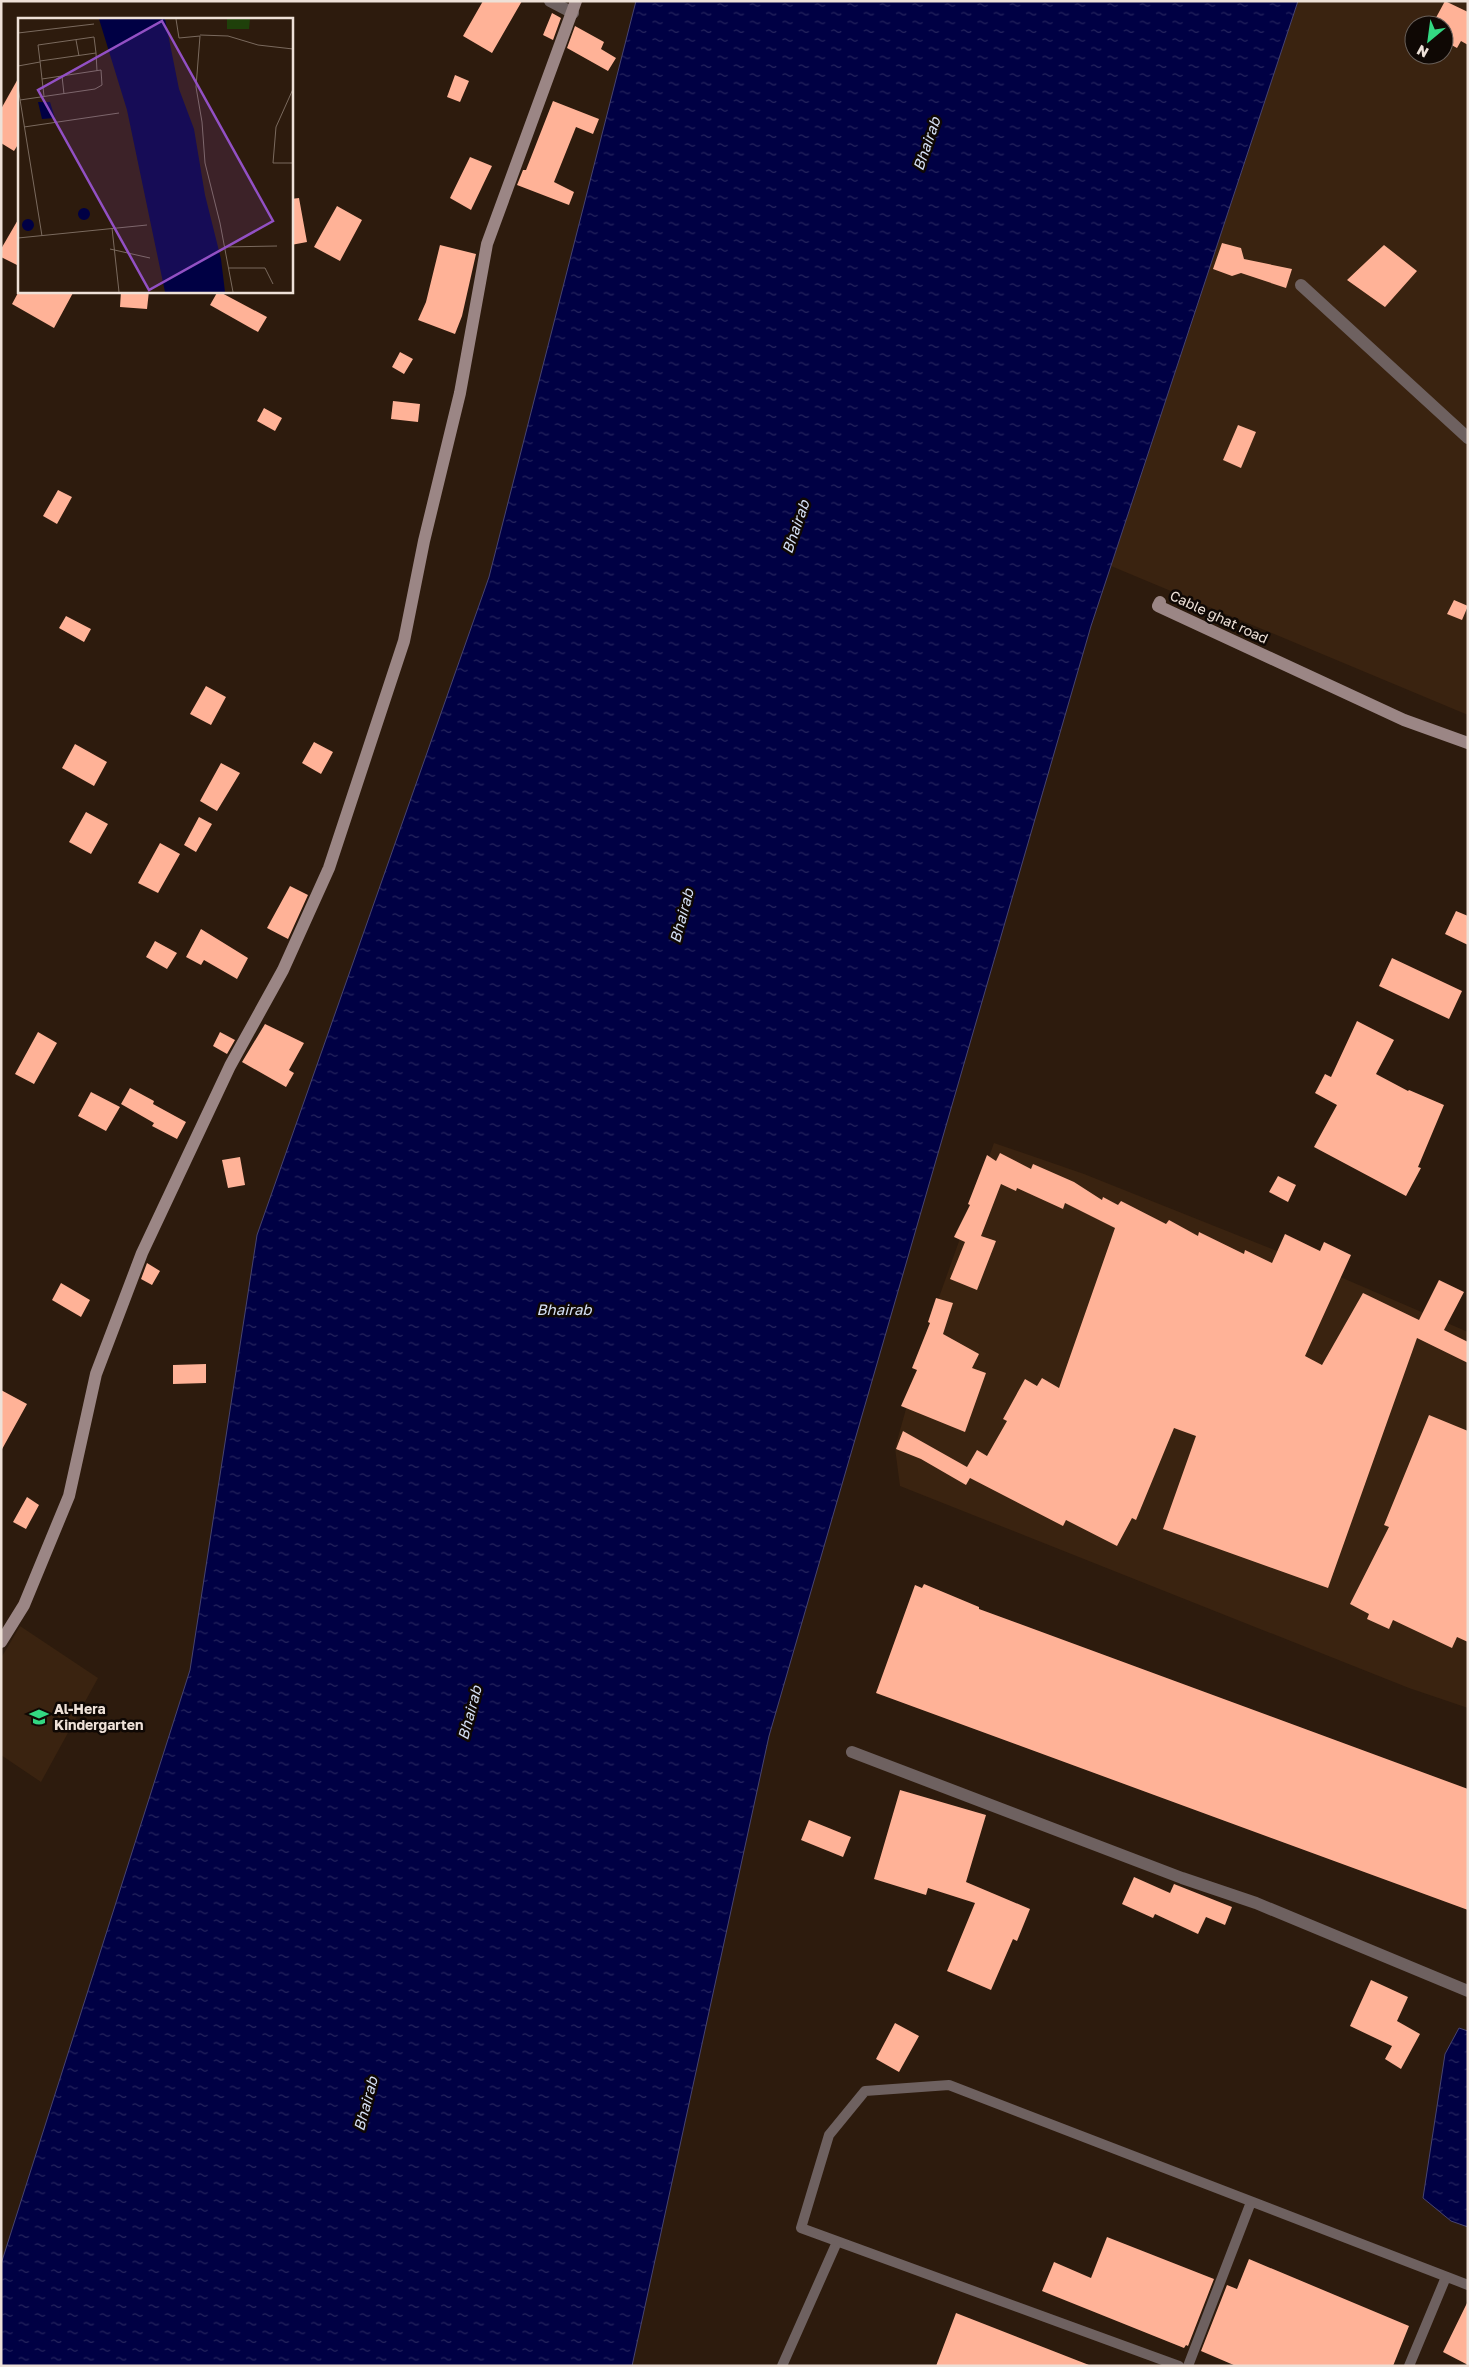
<svg xmlns="http://www.w3.org/2000/svg" width="1469" height="2367" viewBox="0 0 1469 2367" font-family="'Golos Text',sans-serif">
<defs>
<pattern id="water-ripples" width="26" height="14" patternUnits="userSpaceOnUse" patternTransform="scale(1.25)"><rect width="26" height="14" fill="#004"/><path d="M2 4q2-2 4 0t4 0M15 11q2-2 4 0t4 0" fill="none" stroke="#26255e"/></pattern>
</defs>
<rect width="100%" height="100%" fill="#2d1b0d"/>
<path fill="#3a2310" fill-rule="evenodd" d="M 1298,1 L 1468,1 L 1468,715 L 1111,566 ZM 1414,25 L 1444,25 L 1444,55 L 1414,55 Z
M 994,1143 L 1084,1174 L 1317,1267 L 1468,1332 L 1468,1708 L 1409,1688 L 900,1486 L 895,1448 L 932,1317 Z
M 20,1626 L 98,1678 L 41,1782 L 1,1755 L 1,1658 Z"/>
<path fill="url(#water-ripples)" stroke="#474470" d="M 636,1 L 1298,1 L 1091,626 L 769,1736 L 632,2366 L 1,2366 L 1,2264 L 190,1670 L 257,1235 L 489,577 Z
M 1459,2028 L 1468,2031 L 1468,2227 L 1451,2221 L 1423,2198 L 1445,2054 Z"/>
<path fill="#ffb297" d="M 483,1 L 522,1 L 492,53 L 463,36 Z
M 1445,1 L 1468,12 L 1468,45 L 1461,41 L 1457,48 L 1444,41 L 1444,25 L 1432,25 Z
M 552,13 L 561,18 L 553,40 L 543,35 Z
M 575,26 L 604,42 L 601,49 L 616,58 L 608,71 L 567,48 Z
M 455,75 L 469,81 L 460,102 L 447,97 Z
M 19,77 L 19,143 L 14,151 L 1,143 L 1,109 Z
M 553,101 L 599,119 L 593,134 L 576,127 L 554,182 L 574,192 L 569,205 L 517,185 L 523,170 L 526,170 Z
M 470,157 L 492,166 L 471,210 L 450,198 Z
M 299,198 L 307,242 L 291,245 L 291,199 Z
M 337,206 L 362,220 L 340,261 L 314,247 Z
M 19,218 L 19,266 L 1,257 L 1,249 Z
M 1222,243 L 1241,248 L 1244,259 L 1292,269 L 1286,288 L 1241,273 L 1232,276 L 1213,269 Z
M 440,245 L 476,254 L 462,316 L 455,334 L 418,320 L 426,302 Z
M 1384,245 L 1417,271 L 1385,307 L 1347,280 Z
M 19,291 L 74,291 L 54,328 L 12,304 Z
M 121,291 L 149,291 L 147,309 L 120,307 Z
M 218,291 L 267,317 L 258,332 L 210,305 Z
M 400,352 L 413,359 L 404,374 L 392,367 Z
M 393,401 L 420,404 L 418,422 L 391,419 Z
M 264,408 L 282,418 L 275,431 L 257,421 Z
M 1238,425 L 1256,432 L 1241,468 L 1223,460 Z
M 58,490 L 72,497 L 57,524 L 43,516 Z
M 1454,600 L 1468,606 L 1462,620 L 1447,614 Z
M 66,616 L 91,629 L 84,642 L 59,628 Z
M 206,686 L 226,697 L 211,725 L 190,714 Z
M 314,742 L 333,752 L 321,774 L 302,763 Z
M 75,744 L 107,762 L 94,786 L 62,768 Z
M 221,763 L 240,773 L 217,811 L 200,801 Z
M 86,812 L 108,824 L 91,854 L 69,842 Z
M 199,817 L 212,824 L 196,852 L 184,845 Z
M 160,843 L 180,854 L 158,893 L 138,883 Z
M 290,886 L 308,895 L 288,939 L 267,928 Z
M 1456,911 L 1468,916 L 1468,945 L 1445,934 Z
M 201,929 L 248,958 L 237,979 L 204,960 L 201,965 L 186,957 Z
M 155,941 L 177,953 L 167,969 L 146,957 Z
M 1392,958 L 1462,991 L 1449,1019 L 1379,986 Z
M 1357,1021 L 1394,1040 L 1376,1074 L 1408,1091 L 1409,1090 L 1444,1105 L 1418,1167 L 1421,1168 L 1406,1196 L 1314,1147 L 1337,1105 L 1315,1093 L 1325,1074 L 1331,1077 Z
M 265,1024 L 304,1043 L 289,1070 L 294,1073 L 286,1087 L 242,1062 Z
M 38,1032 L 57,1043 L 34,1084 L 15,1074 Z
M 220,1032 L 235,1040 L 227,1054 L 213,1046 Z
M 130,1088 L 154,1101 L 153,1104 L 186,1122 L 177,1139 L 152,1126 L 154,1123 L 121,1104 Z
M 91,1092 L 120,1107 L 106,1131 L 78,1116 Z
M 1000,1153 L 1031,1169 L 1033,1164 L 1074,1182 L 1102,1200 L 1103,1197 L 1118,1205 L 1121,1201 L 1166,1224 L 1169,1220 L 1198,1236 L 1199,1232 L 1244,1254 L 1245,1250 L 1272,1263 L 1285,1234 L 1320,1251 L 1324,1242 L 1351,1255 L 1305,1356 L 1322,1365 L 1363,1293 L 1419,1320 L 1439,1280 L 1464,1292 L 1444,1330 L 1468,1342 L 1468,1363 L 1417,1338 L 1328,1588 L 1163,1529 L 1196,1436 L 1174,1428 L 1136,1520 L 1132,1518 L 1117,1546 L 1066,1520 L 1063,1526 L 970,1478 L 966,1485 L 921,1459 L 896,1449 L 903,1431 L 967,1467 L 977,1450 L 987,1456 L 1007,1421 L 1003,1419 L 1025,1379 L 1037,1386 L 1042,1378 L 1059,1388 L 1115,1228 L 1065,1203 L 1063,1209 L 1017,1188 L 1016,1191 L 1001,1184 L 981,1236 L 996,1241 L 977,1290 L 950,1279 L 965,1242 L 954,1237 L 970,1205 L 968,1204 L 987,1155 L 996,1161 Z
M 240,1157 L 245,1185 L 228,1188 L 222,1160 Z
M 1278,1176 L 1296,1185 L 1288,1202 L 1269,1192 Z
M 147,1263 L 160,1271 L 152,1285 L 141,1279 Z
M 61,1283 L 90,1300 L 81,1317 L 52,1300 Z
M 936,1298 L 953,1303 L 943,1334 L 979,1354 L 972,1368 L 986,1373 L 965,1432 L 901,1406 L 917,1370 L 912,1368 L 930,1323 L 928,1322 Z
M 206,1364 L 206,1383 L 173,1384 L 173,1365 Z
M 1,1390 L 27,1404 L 1,1451 Z
M 1429,1415 L 1468,1431 L 1468,1642 L 1457,1637 L 1452,1648 L 1393,1620 L 1389,1629 L 1367,1619 L 1369,1614 L 1350,1604 L 1389,1527 L 1384,1525 Z
M 27,1497 L 39,1505 L 26,1529 L 13,1522 Z
M 924,1584 L 979,1607 L 979,1609 L 1468,1789 L 1468,1910 L 876,1693 L 915,1585 L 922,1588 Z
M 900,1790 L 986,1815 L 966,1882 L 1030,1909 L 1017,1941 L 1013,1939 L 991,1990 L 947,1971 L 975,1903 L 928,1888 L 926,1895 L 874,1879 Z
M 809,1820 L 851,1837 L 843,1857 L 801,1840 Z
M 1134,1877 L 1170,1893 L 1174,1884 L 1232,1907 L 1225,1925 L 1206,1917 L 1198,1934 L 1155,1914 L 1153,1918 L 1122,1904 Z
M 1371,1980 L 1408,1997 L 1397,2021 L 1420,2034 L 1401,2069 L 1385,2059 L 1392,2046 L 1350,2026 Z
M 895,2023 L 919,2036 L 899,2072 L 876,2059 Z
M 1107,2237 L 1214,2279 L 1188,2346 L 1186,2345 L 1184,2348 L 1042,2291 L 1054,2262 L 1091,2278 Z
M 1249,2259 L 1409,2326 L 1393,2366 L 1236,2366 L 1201,2351 L 1227,2285 L 1237,2289 Z
M 1468,2301 L 1468,2365 L 1443,2352 Z
M 956,2313 L 1089,2365 L 1089,2366 L 936,2366 Z"/>
<g fill="none" stroke-linecap="round" stroke-linejoin="round">
<path stroke="#6e6160" stroke-width="10" d="M 782,2366 L 837,2242
M 1179,2366 L 801,2228 L 829,2135 L 865,2091 L 949,2085 L 1468,2285
M 1188,2366 L 1251,2202
M 1409,2366 L 1446,2277"/>
<path stroke="#6e6160" stroke-width="12" d="M 550,1 L 573,13
M 1301,285 L 1468,438
M 852,1752 L 1182,1878 L 1256,1903 L 1468,1991"/>
<path stroke="#9b8685" stroke-width="12" d="M 1160,602 L 1158,606 L 1404,720 L 1468,743
M 1,1642 L 24,1605 L 69,1496 L 96,1374 L 142,1253 L 230,1066 L 283,970 L 329,868 L 404,641 L 424,541 L 460,393 L 487,244 L 576,1"/>
</g>
<defs>
<g id="school-bare" transform="scale(1.5)"><path d="M0-5L7-2L0 1L-7-2ZM-4 1L0 2.5L4 1V4Q0 6-4 4Z" fill="#33d882" stroke="#0f0804" stroke-width="2.5" paint-order="stroke"/></g>
</defs>
<g fill-rule="evenodd">
<use href="#school-bare" x="39" y="1717"/>
</g>
<g text-anchor="middle" stroke-width="5" stroke-linejoin="round" paint-order="stroke">
<g font-size="14" fill="#eee1d8" stroke="#0f0804">
<text transform="translate(1219 617) rotate(25)" y="5">Cable ghat road</text>
</g>
<g font-size="14" font-weight="bold" fill="#eee1d8" stroke="#0f0804" text-anchor="start">
<text x="54" y="1714">Al-Hera<tspan x="54" dy="16">Kindergarten</tspan></text>
</g>
<g font-size="15" font-style="italic" fill="#d5e0f5" stroke="#0f0804">
<text transform="translate(927 144) rotate(-71)" y="5">Bhairab</text>
<text transform="translate(796 527) rotate(-71)" y="5">Bhairab</text>
<text transform="translate(682 916) rotate(-75)" y="5">Bhairab</text>
<text x="564" y="1315">Bhairab</text>
<text transform="translate(470 1713) rotate(-75)" y="5">Bhairab</text>
<text transform="translate(366 2104) rotate(-75)" y="5">Bhairab</text>
</g>
</g>
<g transform="translate(18 18)">
<rect width="275" height="275" fill="#2d1b0d"/>
<path d="M 209,1 L 232,1 L 231,11 L 209,11 Z" fill="#1f400a"/>
<path d="M 81,1 L 147,1 L 161,71 L 176,111 L 187,177 L 203,241 L 207,274 L 147,274 L 109,92 ZM 20,84 L 32,84 L 37,100 L 24,101 ZM60 196a6 6 0 1 1 12 0a6 6 0 1 1-12 0ZM4 207a6 6 0 1 1 12 0a6 6 0 1 1-12 0Z" fill="#004"/>
<path fill="none" stroke="#7a6a5e" stroke-width="1" d="M 158,1 L 161,20 L 182,18 L 178,69 L 184,104 L 187,145 L 202,205 L 215,274M 0,15 L 76,6M 182,17 L 210,18 L 240,27 L 275,31M 58,22 L 61,38M 22,43 L 20,27 L 76,19 L 78,35M 0,48 L 22,44M 44,58 L 46,76M 24,61 L 22,43 L 78,35 L 79,53M 0,69 L 24,218M 275,71 L 258,109 L 255,145 L 275,145M 2,82 L 77,71 L 84,67 L 83,52 L 24,61 L 26,78M 6,109 L 101,95M 94,210 L 101,274M 0,220 L 129,207M 206,229 L 259,228M 92,231 L 132,240M 211,250 L 247,250 L 255,266"/>
<path fill="#9250c4" fill-opacity="0.15" stroke="#9250c4" stroke-width="2.5" d="M 144,3 L 255,203 L 131,272 L 20,72 Z"/>
<rect width="275" height="275" fill="none" stroke="#eee1d8" stroke-width="2.5"/>
</g>
<rect width="1469" height="2367" fill="none" stroke="#eee1d8" stroke-width="5"/>
<g transform="translate(1429 40) rotate(209)"><circle r="24" fill="#0f0804" stroke="#685f59"/>
<path d="M0-4L9 19L0 12L-9 19Z" fill="#33d882"/>
<text y="-8" font-size="14" font-weight="bold" text-anchor="middle" fill="#eee1d8">N</text>
</g>
</svg>
